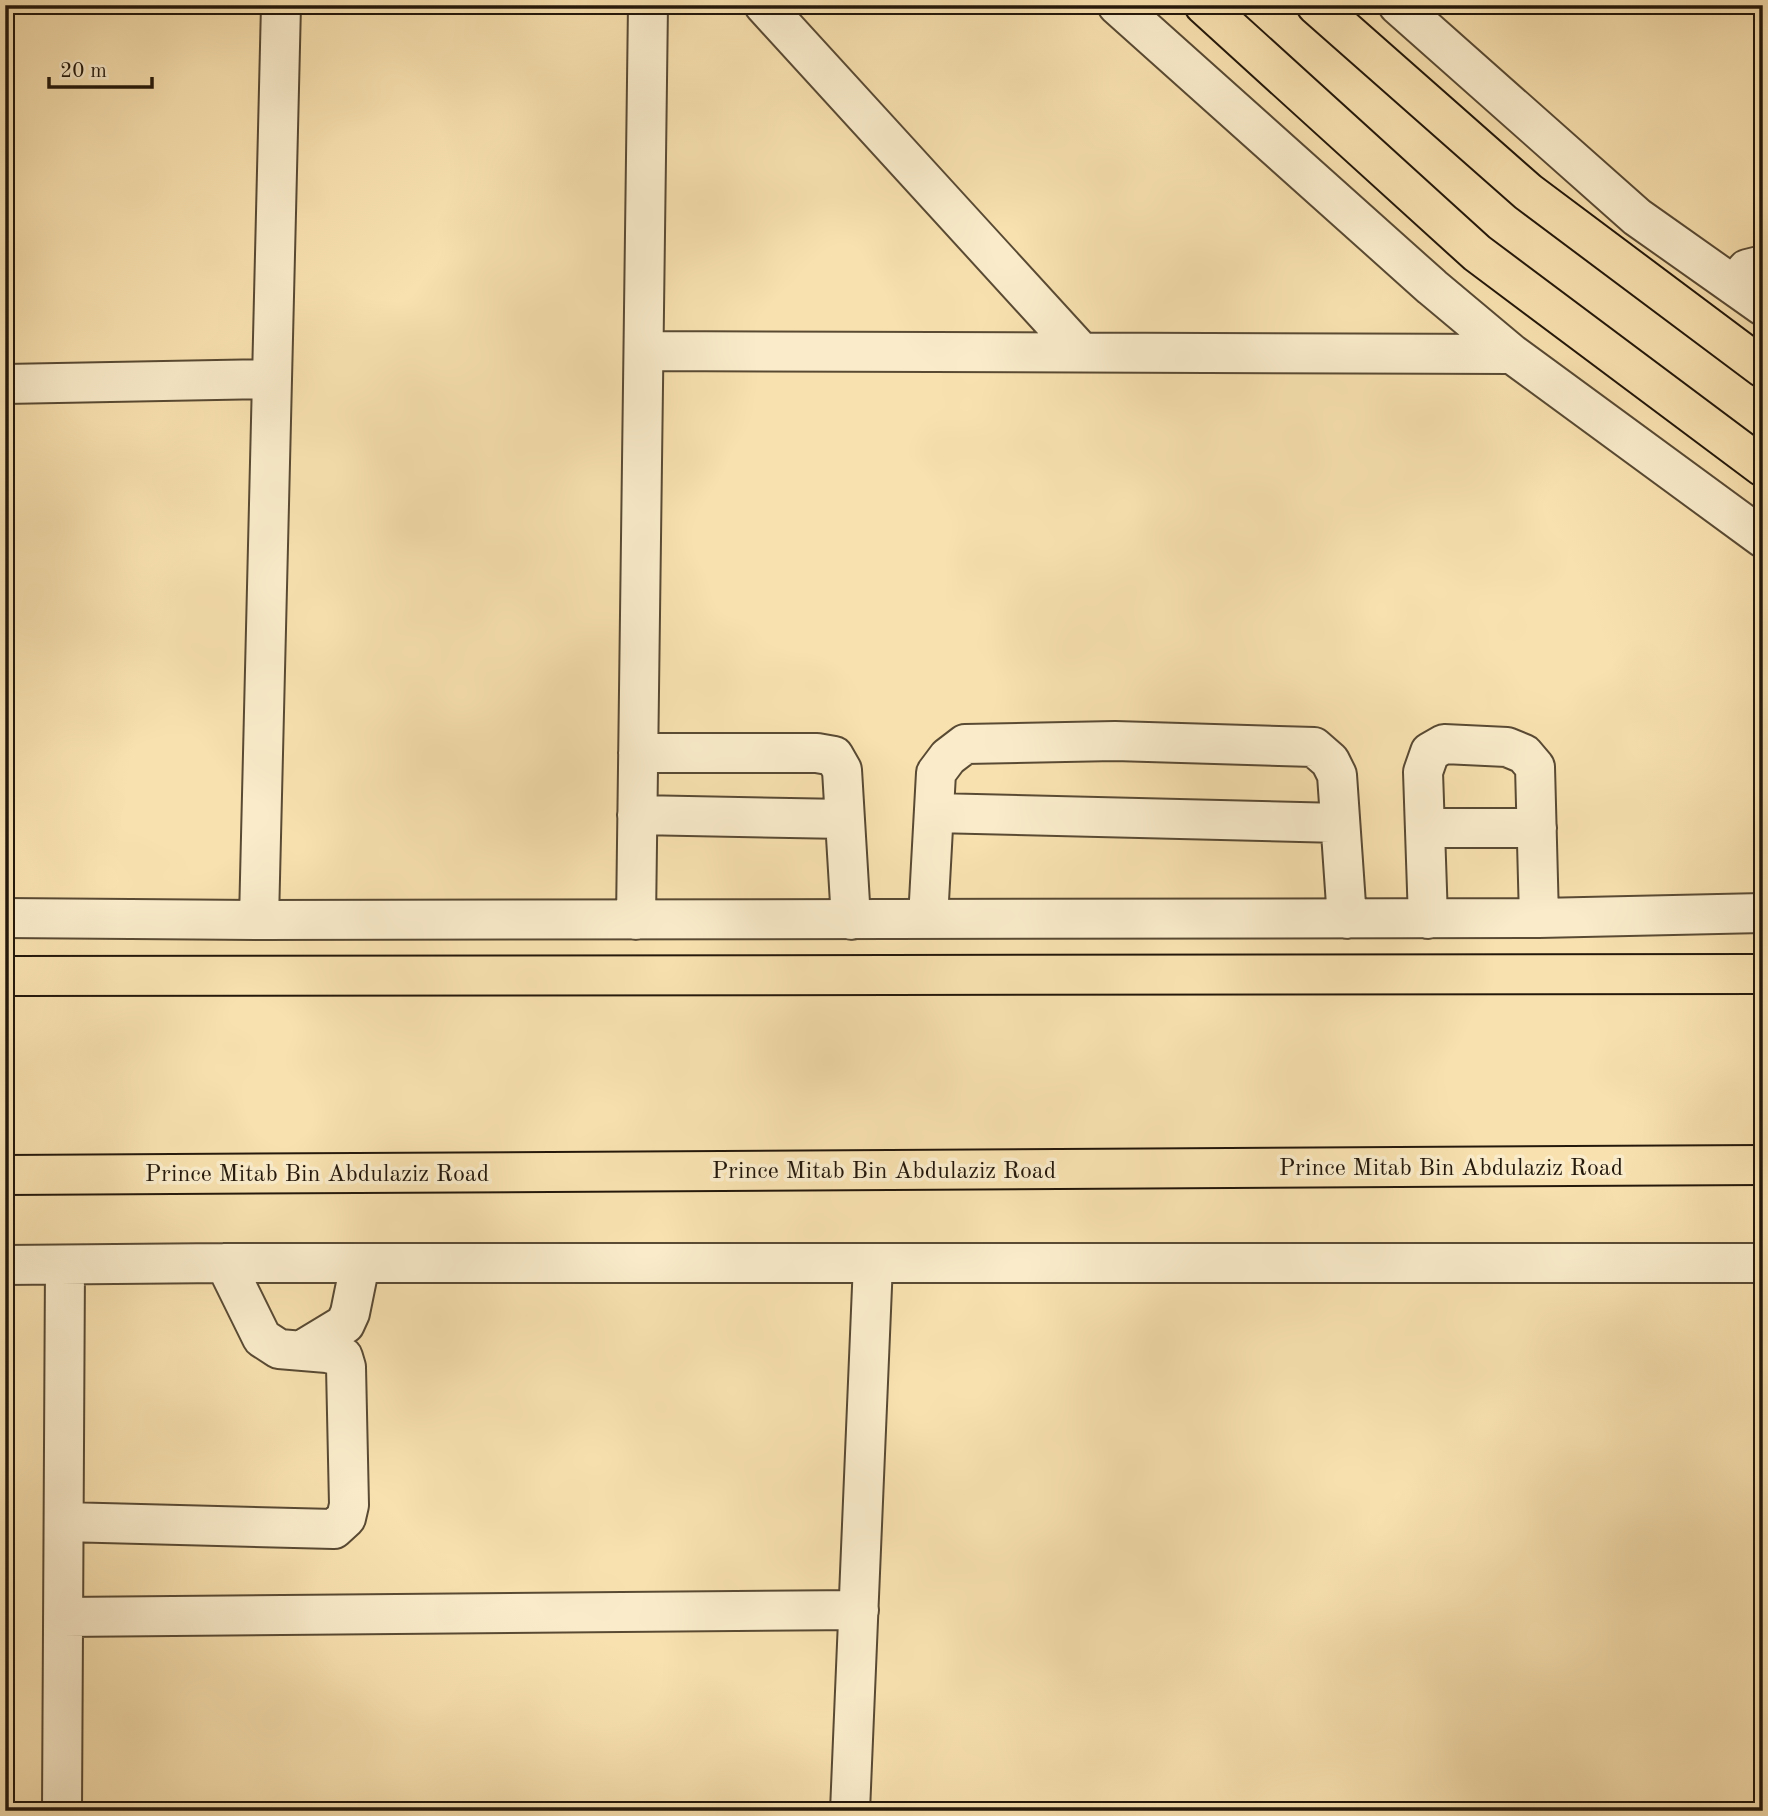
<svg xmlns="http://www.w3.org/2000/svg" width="1768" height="1816" viewBox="0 0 1768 1816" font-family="'Old Standard TT',serif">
<rect width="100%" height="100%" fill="#f8e1af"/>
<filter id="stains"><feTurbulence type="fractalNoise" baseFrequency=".00286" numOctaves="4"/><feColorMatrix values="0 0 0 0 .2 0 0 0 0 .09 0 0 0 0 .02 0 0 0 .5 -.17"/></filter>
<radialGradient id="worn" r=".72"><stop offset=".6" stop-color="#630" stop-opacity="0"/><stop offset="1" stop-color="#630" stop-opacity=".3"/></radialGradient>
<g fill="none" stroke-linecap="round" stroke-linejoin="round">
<g stroke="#594a34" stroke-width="42">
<path id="minor" d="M 764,5 L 1081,352
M 1117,5 L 1432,287 L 1512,354 L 1763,538
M 1398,5 L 1637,217 L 1763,306
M 1733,285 L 1747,269 L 1763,265
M 644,351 L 1512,354
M 5,384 L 272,379
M 638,753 L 817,753 L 834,756 L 842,770 L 851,920
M 934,813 L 1340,823
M 637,815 L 845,819
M 1425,828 L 1537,828
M 5,918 L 259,920 L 1539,918 L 1763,913
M 928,919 L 936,773 L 948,757 L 965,744 L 1115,741 L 1314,747 L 1330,761 L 1337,775 L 1347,919
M 1428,919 L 1423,772 L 1430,752 L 1444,744 L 1507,747 L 1524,754 L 1535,767 L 1539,918
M 259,920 L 281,5
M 636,920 L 648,5
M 5,1265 L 225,1263 L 1763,1263
M 302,1350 L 345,1324 L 350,1313 L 360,1264
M 64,1522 L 334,1529 L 346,1518 L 349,1505 L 346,1367 L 343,1357 L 327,1353 L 279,1349 L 262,1338 L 225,1263
M 63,1617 L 859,1610
M 62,1811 L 65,1265
M 850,1811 L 873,1263"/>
</g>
<g stroke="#24180b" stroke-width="42">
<path id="major" d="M 1204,5 L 1477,253 L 1763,467
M 1316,5 L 1528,192 L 1763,368
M 5,976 L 1763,974
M 5,1175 L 1763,1165"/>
</g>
<use href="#minor" stroke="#faeccb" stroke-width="38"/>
<use href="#major" stroke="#f8e1af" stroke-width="38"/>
</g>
<g text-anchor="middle" stroke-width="7" stroke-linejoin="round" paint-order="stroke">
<g font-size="24" fill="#24180b" stroke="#faeccb">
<text x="1451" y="1175">Prince Mitab Bin Abdulaziz Road</text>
<text x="884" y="1178">Prince Mitab Bin Abdulaziz Road</text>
<text x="317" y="1181">Prince Mitab Bin Abdulaziz Road</text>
</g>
</g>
<rect width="1768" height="1816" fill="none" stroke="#f8e1af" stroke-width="28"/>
<rect x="7" y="7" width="1754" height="1802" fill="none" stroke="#24180b" stroke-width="3.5"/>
<rect x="14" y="14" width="1740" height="1788" fill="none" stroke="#24180b" stroke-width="2"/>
<path d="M49 77v10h103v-10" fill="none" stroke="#24180b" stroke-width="3.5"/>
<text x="60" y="77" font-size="21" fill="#24180b" stroke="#faeccb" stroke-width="5" paint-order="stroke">20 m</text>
<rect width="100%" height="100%" filter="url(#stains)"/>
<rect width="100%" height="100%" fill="url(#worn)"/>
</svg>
